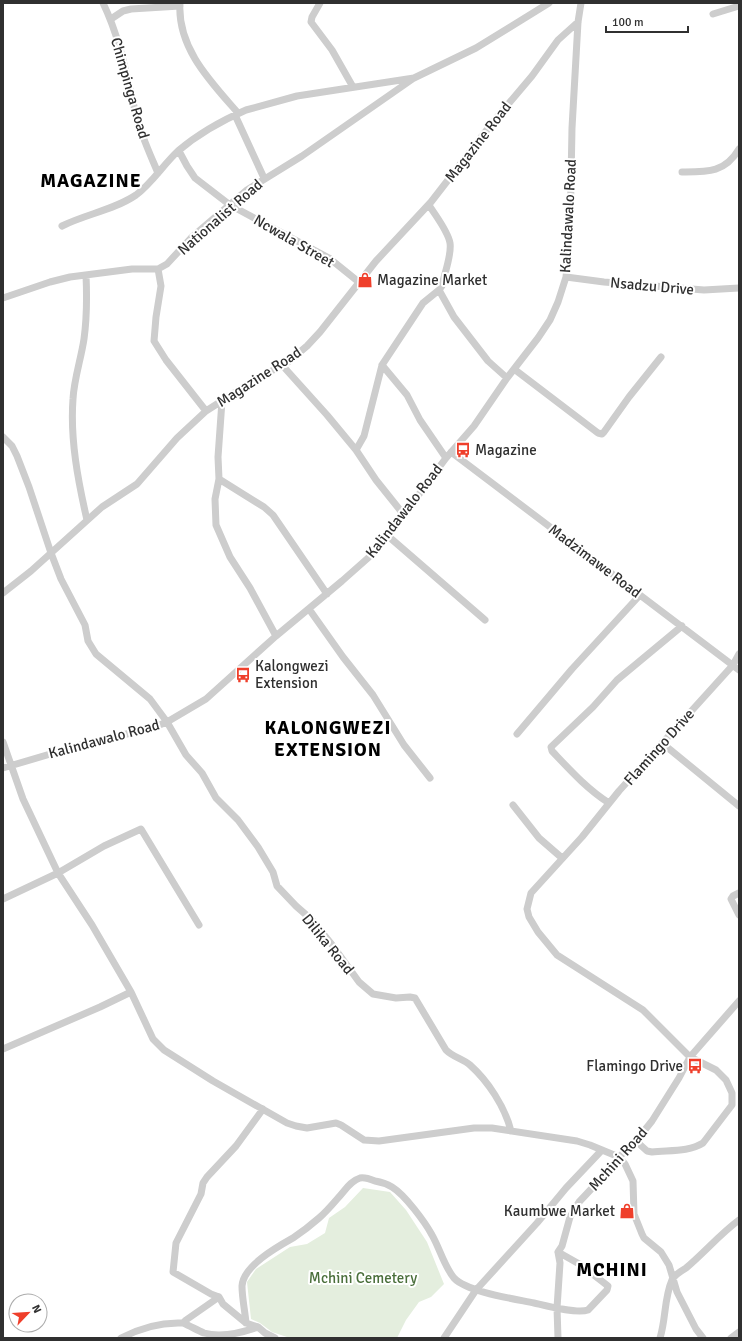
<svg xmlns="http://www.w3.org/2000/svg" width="742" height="1341" viewBox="0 0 742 1341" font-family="Signika,sans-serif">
<rect width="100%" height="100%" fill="#fff"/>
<path fill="#e4eede" d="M 363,1188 L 390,1192 L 406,1210 L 427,1242 L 444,1284 L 431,1297 L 419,1302 L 406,1320 L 397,1338 L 290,1338 L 272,1332 L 260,1323 L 251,1319 L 247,1282 L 256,1269 L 290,1247 L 307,1244 L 325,1233 L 329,1218 L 345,1207 Z"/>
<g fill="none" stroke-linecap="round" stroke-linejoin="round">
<path stroke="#cdcdcd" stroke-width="7" d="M 103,3 C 120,38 127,77 136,115 C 141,135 150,154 158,173
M 180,3 C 177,48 211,82 238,113
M 320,3 L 312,17 L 311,22 L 332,50 L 353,87
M 713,14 L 739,6
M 111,19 L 123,11 L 131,9 L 180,6
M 235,115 L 264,178
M 179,151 L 187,166 L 195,178 L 230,205 L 329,258 L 360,283
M 682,172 C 707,172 725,173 739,149
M 62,226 C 86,214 114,210 136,195 C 152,183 163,165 178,151 C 198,134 223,120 246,110 L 297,96 L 414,78 L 476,48 L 549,3
M 158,269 L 161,286 L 156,317 L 154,341 L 166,360 L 206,411
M 86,275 C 87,297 87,317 84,339 C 81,359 74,379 73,399 C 70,439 78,481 87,520
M 566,277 L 604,282 L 704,290 L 739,288
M 439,290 L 454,317 L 488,361 L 507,378
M 3,298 L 50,282 L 70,277 L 132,269 L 158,269 L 167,264 L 191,238 L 247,190 L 302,156 L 414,78
M 282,365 L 327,415 L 356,450 L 376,480 L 404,515
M 382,365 L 407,395 L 420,420 L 446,458
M 514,369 L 598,433 L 602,434 L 604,432 L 629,397 L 661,357
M 222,401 L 218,457 L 219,479 L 215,499 L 216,525 L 230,557 L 250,588 L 276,636
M 3,437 L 12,446 L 17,456 L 29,487 L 51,553 L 61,579 L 85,625 L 88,641 L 96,654 L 150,699 L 167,722 L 186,755 L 202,773 L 216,798 L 238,820 L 258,847 L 273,872 L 277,886 L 296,906 L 312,920 L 333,946 L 359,982 L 373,994 L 396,998 L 410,997 L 415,998 L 446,1050 C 453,1057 463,1059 470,1065 C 488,1081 505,1107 511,1131
M 356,450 L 364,436 L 382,365 L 423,303 L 439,290 L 442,286 C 444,274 452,255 450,243 C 448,231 435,215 429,205
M 451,452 L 739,670
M 219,479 L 264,507 L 273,515 L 327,594
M 388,536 L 485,620
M 3,593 L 31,571 L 102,507 L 137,484 L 177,438 L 206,411 L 253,381 L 288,362 L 307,346 L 320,332 L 376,261 L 431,202 L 493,122 L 532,76 L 558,40 L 578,22
M 309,609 L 343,657 L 373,695 L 404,745 L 430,778
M 517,734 L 572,669 L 640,595
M 3,742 L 23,799 L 58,873 L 92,925 L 131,992 L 153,1039 L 164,1050 L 213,1081 L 287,1123 L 296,1126 L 307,1128 L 336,1123 L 341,1125 L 364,1140 L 379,1141 L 474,1128 L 492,1128 L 577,1141 L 590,1145 L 619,1157 L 625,1164 L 633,1181 L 634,1214 L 642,1234 L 644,1238 L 661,1252 L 669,1265 L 677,1292 L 696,1329 L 703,1338
M 662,743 L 739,806
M 3,768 L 84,744 L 152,728 L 167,722 L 206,699 L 276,636 L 342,581 L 368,558 L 388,536 L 446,458 L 474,426 L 507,378 L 538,338 L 550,320 L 558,302 L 566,277 L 570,232 L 572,128 L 578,22 L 581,3
M 609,803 C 587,789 570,770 552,751 L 551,747 L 593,707 L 617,680 L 682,626
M 513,805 L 539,838 L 562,858
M 739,893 L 733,896 L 731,899 L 739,915
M 3,899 L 58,873 L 104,846 L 141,829 L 199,925
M 3,1049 L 100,1007 L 131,992
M 263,1109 L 236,1146 L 207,1177 L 203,1183 L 201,1194 L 176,1243 L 173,1272 L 211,1294 L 219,1297 L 223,1304 L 246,1323 L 258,1327 L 265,1333 L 275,1338
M 636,1141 L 647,1151 L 652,1152 C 669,1150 689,1152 703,1143 L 732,1105 L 732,1093 L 726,1080 L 716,1070 L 690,1057 L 643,1010 L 557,955 L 538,932 L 529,917 L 527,909 L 531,893 L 582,837 L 619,791 L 733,665 L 739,654
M 183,1323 C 190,1326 197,1330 204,1333 C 222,1338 241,1333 258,1327
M 246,1323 C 245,1311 242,1298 242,1286 C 243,1266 277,1247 293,1238 C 302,1232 311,1225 319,1218 C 326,1212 332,1205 338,1198 C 345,1191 350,1181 360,1178 C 365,1177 370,1179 375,1181 C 381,1182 387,1184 392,1187 C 405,1195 425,1222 432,1235 C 440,1249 444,1266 454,1278 C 467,1292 515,1299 534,1303 C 547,1306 577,1314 588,1310 L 607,1290 L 608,1286 L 581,1265 L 558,1252
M 121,1338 C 140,1328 162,1322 183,1323 L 186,1320 L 219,1297
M 444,1338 L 476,1290 L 537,1223 L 566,1188 L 602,1150
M 558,1338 L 557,1308 L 560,1263 L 558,1252 L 562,1246 L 570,1217 L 579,1202 L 611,1168 L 619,1157 L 636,1141 L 652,1121 L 679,1078 L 690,1057 L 739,1001
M 660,1338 C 666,1319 664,1298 672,1280 C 674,1275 681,1271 686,1268 C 704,1253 720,1234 739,1220
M 731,1338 L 739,1332"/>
</g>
<defs>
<g id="shop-bare" transform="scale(1.2)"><path d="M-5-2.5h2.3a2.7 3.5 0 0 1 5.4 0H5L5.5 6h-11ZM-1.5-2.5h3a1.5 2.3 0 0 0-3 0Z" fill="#ef3f2b" stroke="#fff" stroke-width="2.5" paint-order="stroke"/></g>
<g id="bus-bare" transform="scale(1.2)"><path d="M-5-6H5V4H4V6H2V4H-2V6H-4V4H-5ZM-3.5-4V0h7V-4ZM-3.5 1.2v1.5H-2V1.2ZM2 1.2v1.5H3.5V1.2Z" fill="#ef3f2b" stroke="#fff" stroke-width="2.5" paint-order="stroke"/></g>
</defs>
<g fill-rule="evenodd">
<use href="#shop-bare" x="365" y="280"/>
<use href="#bus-bare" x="463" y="450"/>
<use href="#bus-bare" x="243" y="675"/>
<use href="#bus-bare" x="695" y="1066"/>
<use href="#shop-bare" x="627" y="1211"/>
</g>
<g text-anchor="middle" stroke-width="4" stroke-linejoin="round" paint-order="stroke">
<g font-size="15" fill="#303030" stroke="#fff">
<text transform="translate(130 88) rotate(74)" y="5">Chimpinga Road</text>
<text transform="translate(478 142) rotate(-52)" y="5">Magazine Road</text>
<text transform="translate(568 216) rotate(-87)" y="5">Kalindawalo Road</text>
<text transform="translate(220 217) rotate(-41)" y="5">Nationalist Road</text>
<text transform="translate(294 241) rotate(30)" y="5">Ncwala Street</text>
<text transform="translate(652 286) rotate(5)" y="5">Nsadzu Drive</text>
<text transform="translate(259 377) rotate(-33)" y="5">Magazine Road</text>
<text transform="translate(404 511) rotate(-52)" y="5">Kalindawalo Road</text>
<text transform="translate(595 561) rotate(37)" y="5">Madzimawe Road</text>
<text transform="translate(104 739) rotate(-15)" y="5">Kalindawalo Road</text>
<text transform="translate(659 747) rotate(-48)" y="5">Flamingo Drive</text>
<text transform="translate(328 944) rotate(51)" y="5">Dilika Road</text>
<text transform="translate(618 1159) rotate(-48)" y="5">Mchini Road</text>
</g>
<g font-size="15" fill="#303030" stroke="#fff" text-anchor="start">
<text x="377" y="285">Magazine Market</text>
<text x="475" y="455">Magazine</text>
<text x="255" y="671">Kalongwezi<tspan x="255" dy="17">Extension</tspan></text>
<text x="683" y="1071" text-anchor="end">Flamingo Drive</text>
<text x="615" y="1216" text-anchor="end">Kaumbwe Market</text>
</g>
<g font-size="15" fill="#4a6f3b" stroke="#fff">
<text x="363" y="1283">Mchini Cemetery</text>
</g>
<g font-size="19" font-weight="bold" letter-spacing="1" fill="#000" stroke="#fff">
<text x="91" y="187">MAGAZINE</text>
<text x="328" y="734">KALONGWEZI<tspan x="328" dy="22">EXTENSION</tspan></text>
<text x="612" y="1276">MCHINI</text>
</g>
</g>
<rect width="742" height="1341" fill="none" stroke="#303030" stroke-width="8"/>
<g transform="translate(28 1313) rotate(65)"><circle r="19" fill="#ffffff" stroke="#acacac"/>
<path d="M0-3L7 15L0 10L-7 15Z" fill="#ef3f2b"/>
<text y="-6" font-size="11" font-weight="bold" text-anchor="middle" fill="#303030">N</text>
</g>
<path d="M606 26v6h82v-6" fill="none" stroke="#303030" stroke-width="2"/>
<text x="612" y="26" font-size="12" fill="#303030" stroke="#ffffff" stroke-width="3" paint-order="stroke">100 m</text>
</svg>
